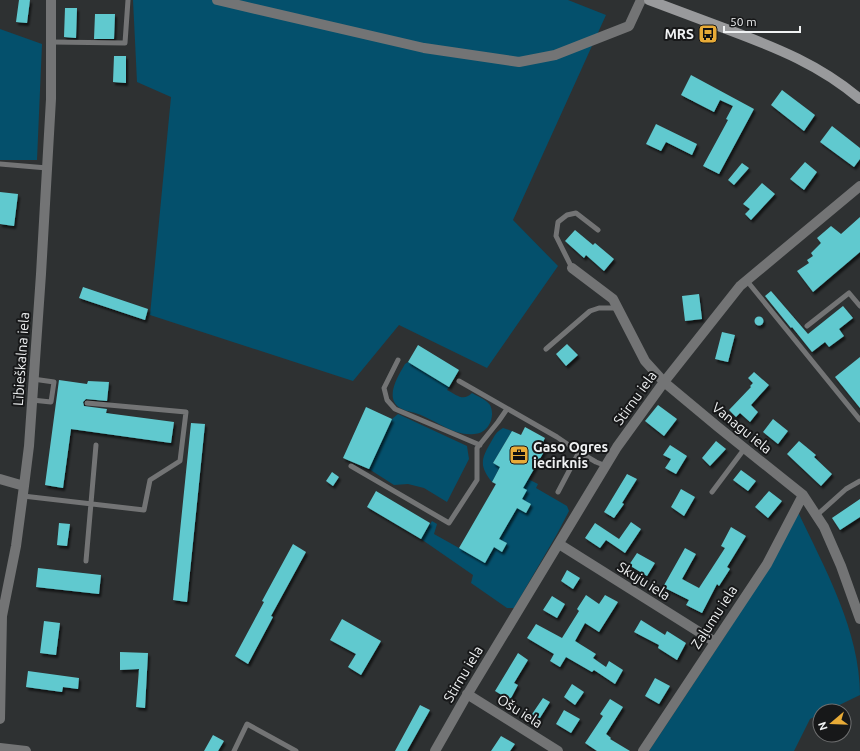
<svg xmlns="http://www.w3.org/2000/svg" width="860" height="751" viewBox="0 0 860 751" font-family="Ubuntu,sans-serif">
<defs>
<filter id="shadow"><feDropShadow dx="2" dy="3" stdDeviation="1" flood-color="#0009"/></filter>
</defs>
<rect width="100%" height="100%" fill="#2e3132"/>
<path fill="#04506c" d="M 133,0 L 568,0 L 606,15 L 513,220 L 558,266 L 487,368 L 399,325 L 353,381 L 150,315 L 171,97 L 137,82 Z
M 0,29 L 42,44 L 37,160 L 0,160 Z
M 408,362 L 449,387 L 447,390 C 457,395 463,402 472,393 C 477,396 487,400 490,405 C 496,417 488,434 474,434 C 455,436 439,423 423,416 C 416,412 407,412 400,408 C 384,398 398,376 405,364 Z
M 398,414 L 467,446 L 469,459 L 447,502 L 424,488 L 408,484 L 394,485 L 369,469 L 392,419 Z
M 503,428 L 512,431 L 493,463 L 500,467 L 492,482 C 479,466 481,459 491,442 C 495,435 496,432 503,428 Z
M 528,479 L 538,484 L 536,488 L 567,506 L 569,511 L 557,534 L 514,608 L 507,608 L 471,583 L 473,575 L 421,539 L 432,521 L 437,524 L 434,534 L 459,548 L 494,547 L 502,552 L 507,543 L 499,539 L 517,508 L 526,513 L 531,505 L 522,499 L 519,486 Z
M 798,512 C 825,569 860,631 860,695 L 827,711 L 820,711 L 820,714 L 810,719 L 794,751 L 649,751 L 727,633 Z"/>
<path fill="#61c9cf" filter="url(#shadow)" d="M 19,0 L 30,0 L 27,23 L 16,22 Z
M 65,8 L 77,8 L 76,38 L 64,37 Z
M 95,14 L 115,14 L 114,39 L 94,39 Z
M 114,56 L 126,56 L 126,83 L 113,82 Z
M 691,75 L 754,109 L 719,174 L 703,166 L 728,120 L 726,119 L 733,106 L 720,100 L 714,112 L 681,95 Z
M 782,90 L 815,115 L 804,131 L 771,105 Z
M 656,124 L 697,144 L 692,155 L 666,142 L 661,151 L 646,144 Z
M 832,126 L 860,148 L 860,159 L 854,167 L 820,142 Z
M 805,162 L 817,172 L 804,190 L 790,179 Z
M 742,163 L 749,168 L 734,185 L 728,180 Z
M 762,183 L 775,194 L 751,220 L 745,214 L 750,209 L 743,204 Z
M 0,192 L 18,194 L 14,226 L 0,224 Z
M 860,217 L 860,252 L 813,292 L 797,271 L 809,263 L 807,260 L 813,256 L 811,253 L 821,243 L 817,238 L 831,226 L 841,234 Z
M 575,230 L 593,245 L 595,243 L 614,259 L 604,271 L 586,255 L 584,258 L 565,241 Z
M 83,287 L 148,309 L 145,320 L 79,298 Z
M 771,291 L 808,334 L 843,306 L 853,318 L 839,329 L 844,336 L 829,347 L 825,342 L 812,352 L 792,327 L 791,328 L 765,296 Z
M 699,294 L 702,319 L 685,321 L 682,296 Z
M754.5 321a4.5 4.5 0 1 1 9 0a4.5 4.5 0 1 1-9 0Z
M 722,332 L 735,335 L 728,362 L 715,359 Z
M 567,344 L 578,355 L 566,366 L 556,354 Z
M 418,345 L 459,370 L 449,387 L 408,362 Z
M 860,357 L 860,408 L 835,377 Z
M 754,372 L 769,385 L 751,405 L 758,412 L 750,422 L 740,413 L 736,417 L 729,410 L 751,387 L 750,386 L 753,383 L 748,378 Z
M 59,380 L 87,384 L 88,381 L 109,382 L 107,401 L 86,399 L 83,402 L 84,406 L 107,409 L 106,413 L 174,422 L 171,443 L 71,429 L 63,488 L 45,485 Z
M 658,405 L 677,419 L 664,436 L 645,421 Z
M 366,407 L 392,419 L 369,469 L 343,458 Z
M 773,419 L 788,431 L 778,444 L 763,432 Z
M 191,423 L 205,424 L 187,602 L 173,600 Z
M 525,427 L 545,438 L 541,446 L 545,450 L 523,488 L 527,490 L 522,499 L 531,504 L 526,513 L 517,508 L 499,539 L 507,543 L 502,552 L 494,547 L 485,563 L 459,548 L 496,484 L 492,482 L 500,467 L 493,463 L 512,431 L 521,435 Z
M 716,441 L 726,449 L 710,466 L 702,458 Z
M 799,441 L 816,455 L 814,457 L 832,474 L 821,486 L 787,454 Z
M 670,445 L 687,456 L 676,474 L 665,468 L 671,459 L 663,455 Z
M 741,470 L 756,481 L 748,491 L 733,480 Z
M 332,472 L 339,477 L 333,486 L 326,481 Z
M 627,474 L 637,479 L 622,503 L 624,504 L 614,518 L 604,512 Z
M 681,489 L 695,497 L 684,516 L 671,507 Z
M 376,491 L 430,523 L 421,539 L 367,507 Z
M 769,491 L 782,501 L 768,518 L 755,507 Z
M 860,499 L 860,517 L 840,530 L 832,518 Z
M 631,522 L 641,529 L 625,553 L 606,540 L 600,548 L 585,538 L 595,523 L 619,539 Z
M 59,523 L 70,524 L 67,546 L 57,545 Z
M 731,527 L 746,536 L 727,567 L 730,569 L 719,586 L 717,584 L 702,613 L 686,605 L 689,600 L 663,587 L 685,548 L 696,554 L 682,579 L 699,588 L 725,548 L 721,546 Z
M 293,544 L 306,552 L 271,616 L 273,617 L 248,664 L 235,656 L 264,602 L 262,601 Z
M 637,553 L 655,563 L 647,576 L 629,565 Z
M 38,568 L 101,575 L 99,594 L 36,587 Z
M 567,570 L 580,578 L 573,589 L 561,581 Z
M 586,595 L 599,604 L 605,595 L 618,602 L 599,632 L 585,623 L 575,641 L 596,654 L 593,658 L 606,667 L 609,661 L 623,670 L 615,684 L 594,670 L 592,672 L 566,657 L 560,667 L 550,661 L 554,654 L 527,638 L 536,624 L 562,638 L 579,611 L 577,609 Z
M 552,596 L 565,604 L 557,618 L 543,610 Z
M 342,619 L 381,641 L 361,675 L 348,667 L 356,654 L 330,640 Z
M 641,620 L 665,635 L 667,631 L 686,643 L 677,660 L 658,648 L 659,645 L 634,632 Z
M 44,621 L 60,623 L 56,655 L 40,653 Z
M 120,652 L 148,653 L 145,708 L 136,707 L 139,669 L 120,670 Z
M 518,653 L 528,660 L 514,683 L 518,685 L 510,700 L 495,691 Z
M 28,671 L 79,678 L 78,689 L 63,687 L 62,692 L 26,687 Z
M 655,678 L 670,686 L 659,704 L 645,696 Z
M 572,684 L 584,692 L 575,705 L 564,697 Z
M 543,698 L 550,702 L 538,721 L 530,717 Z
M 610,699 L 623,707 L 606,734 L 611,738 L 610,739 L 630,751 L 597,751 L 585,743 L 603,716 L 600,714 Z
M 420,705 L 430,710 L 407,751 L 395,751 Z
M 564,710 L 580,719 L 571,733 L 556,724 Z
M 213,735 L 224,741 L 218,751 L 204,751 Z
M 501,736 L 515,744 L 510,751 L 491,751 Z"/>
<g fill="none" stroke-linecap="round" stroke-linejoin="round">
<path stroke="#737475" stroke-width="5" d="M 52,42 L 125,43 L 128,0
M 0,164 L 47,168
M 572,268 L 556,236 L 558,222 L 567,215 L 576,213 L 598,230
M 747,281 L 860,420
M 807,326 L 849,293 L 860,306
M 546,349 L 590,311 L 599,308 L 618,308
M 398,360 L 384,388 L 387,400 L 395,409 L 480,445
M 459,381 L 557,437 L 579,452
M 32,400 L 51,402 L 54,382 L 33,379
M 351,466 L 449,523 L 477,480 L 477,448 L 498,422 L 507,409
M 558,492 L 579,452 L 596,462 L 606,466
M 712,492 L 745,448
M 23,496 L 144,510 L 150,480 L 180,461 L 186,412 L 87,403
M 817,515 L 846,489 L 860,481
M 86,561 L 96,445
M 234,751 L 247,724 L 296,751"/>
<path stroke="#737475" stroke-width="10" d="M 217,0 L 424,48 L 519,62 L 555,55 L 629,26 L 641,0
M 572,268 L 613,299 L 645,361 L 664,382 L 718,427 L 803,495 L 824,527 L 841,566 L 860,619
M 0,479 L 24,486
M 559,544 L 715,642
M 467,694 L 558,751
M 0,719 L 2,616 L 16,546 L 24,486 L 29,446 L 41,274 L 51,99 L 51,0
M 0,748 L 26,751
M 435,751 L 464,700 L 617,447 L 664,382 L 740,286 L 860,186
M 643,751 L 767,564 L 803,495"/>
<path stroke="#999a9c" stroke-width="10" d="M 649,0 C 676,10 703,20 729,30 C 777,48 820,65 860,99"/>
</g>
<defs>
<g id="bus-square" transform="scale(1)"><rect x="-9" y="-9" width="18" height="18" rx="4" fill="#e8ab37" stroke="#171819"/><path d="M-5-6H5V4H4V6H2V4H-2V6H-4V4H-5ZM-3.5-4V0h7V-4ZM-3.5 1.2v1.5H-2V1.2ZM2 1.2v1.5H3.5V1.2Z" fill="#111"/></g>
<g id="office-square" transform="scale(1)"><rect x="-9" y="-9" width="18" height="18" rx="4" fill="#e8ab37" stroke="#171819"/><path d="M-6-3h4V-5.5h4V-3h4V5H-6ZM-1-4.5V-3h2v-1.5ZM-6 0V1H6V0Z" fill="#111"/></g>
</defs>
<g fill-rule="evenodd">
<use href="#bus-square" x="708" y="34"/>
<use href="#office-square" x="519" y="455"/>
</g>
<g text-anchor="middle" stroke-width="4" stroke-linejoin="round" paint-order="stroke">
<g font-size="14" font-weight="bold" fill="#f0f2f3" stroke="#171819" text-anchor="end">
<text x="694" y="39">MRS</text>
<text x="533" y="452" text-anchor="start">Gaso Ogres<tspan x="533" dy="16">iecirknis</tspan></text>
</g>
<g font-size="14" fill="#f0f2f3" stroke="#171819">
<text transform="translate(21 359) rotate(-86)" y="5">Lībieškalna iela</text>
<text transform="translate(635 398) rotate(-54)" y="5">Stirnu iela</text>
<text transform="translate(742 428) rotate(39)" y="5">Vanagu iela</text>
<text transform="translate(644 581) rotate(32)" y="5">Skuju iela</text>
<text transform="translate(714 617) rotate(-57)" y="5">Zaļumu iela</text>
<text transform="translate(463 674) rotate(-59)" y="5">Stirnu iela</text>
<text transform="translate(520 711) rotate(32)" y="5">Ošu iela</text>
</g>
</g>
<g transform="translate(832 723) rotate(251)"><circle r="19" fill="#171819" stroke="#6e6f70"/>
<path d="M0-3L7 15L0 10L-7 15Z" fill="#e8ab37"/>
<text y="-6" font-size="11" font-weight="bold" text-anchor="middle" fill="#f0f2f3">N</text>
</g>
<path d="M724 26v6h76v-6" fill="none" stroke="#f0f2f3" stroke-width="2"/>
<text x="730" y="26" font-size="12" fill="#f0f2f3" stroke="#171819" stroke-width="3" paint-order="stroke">50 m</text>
</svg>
